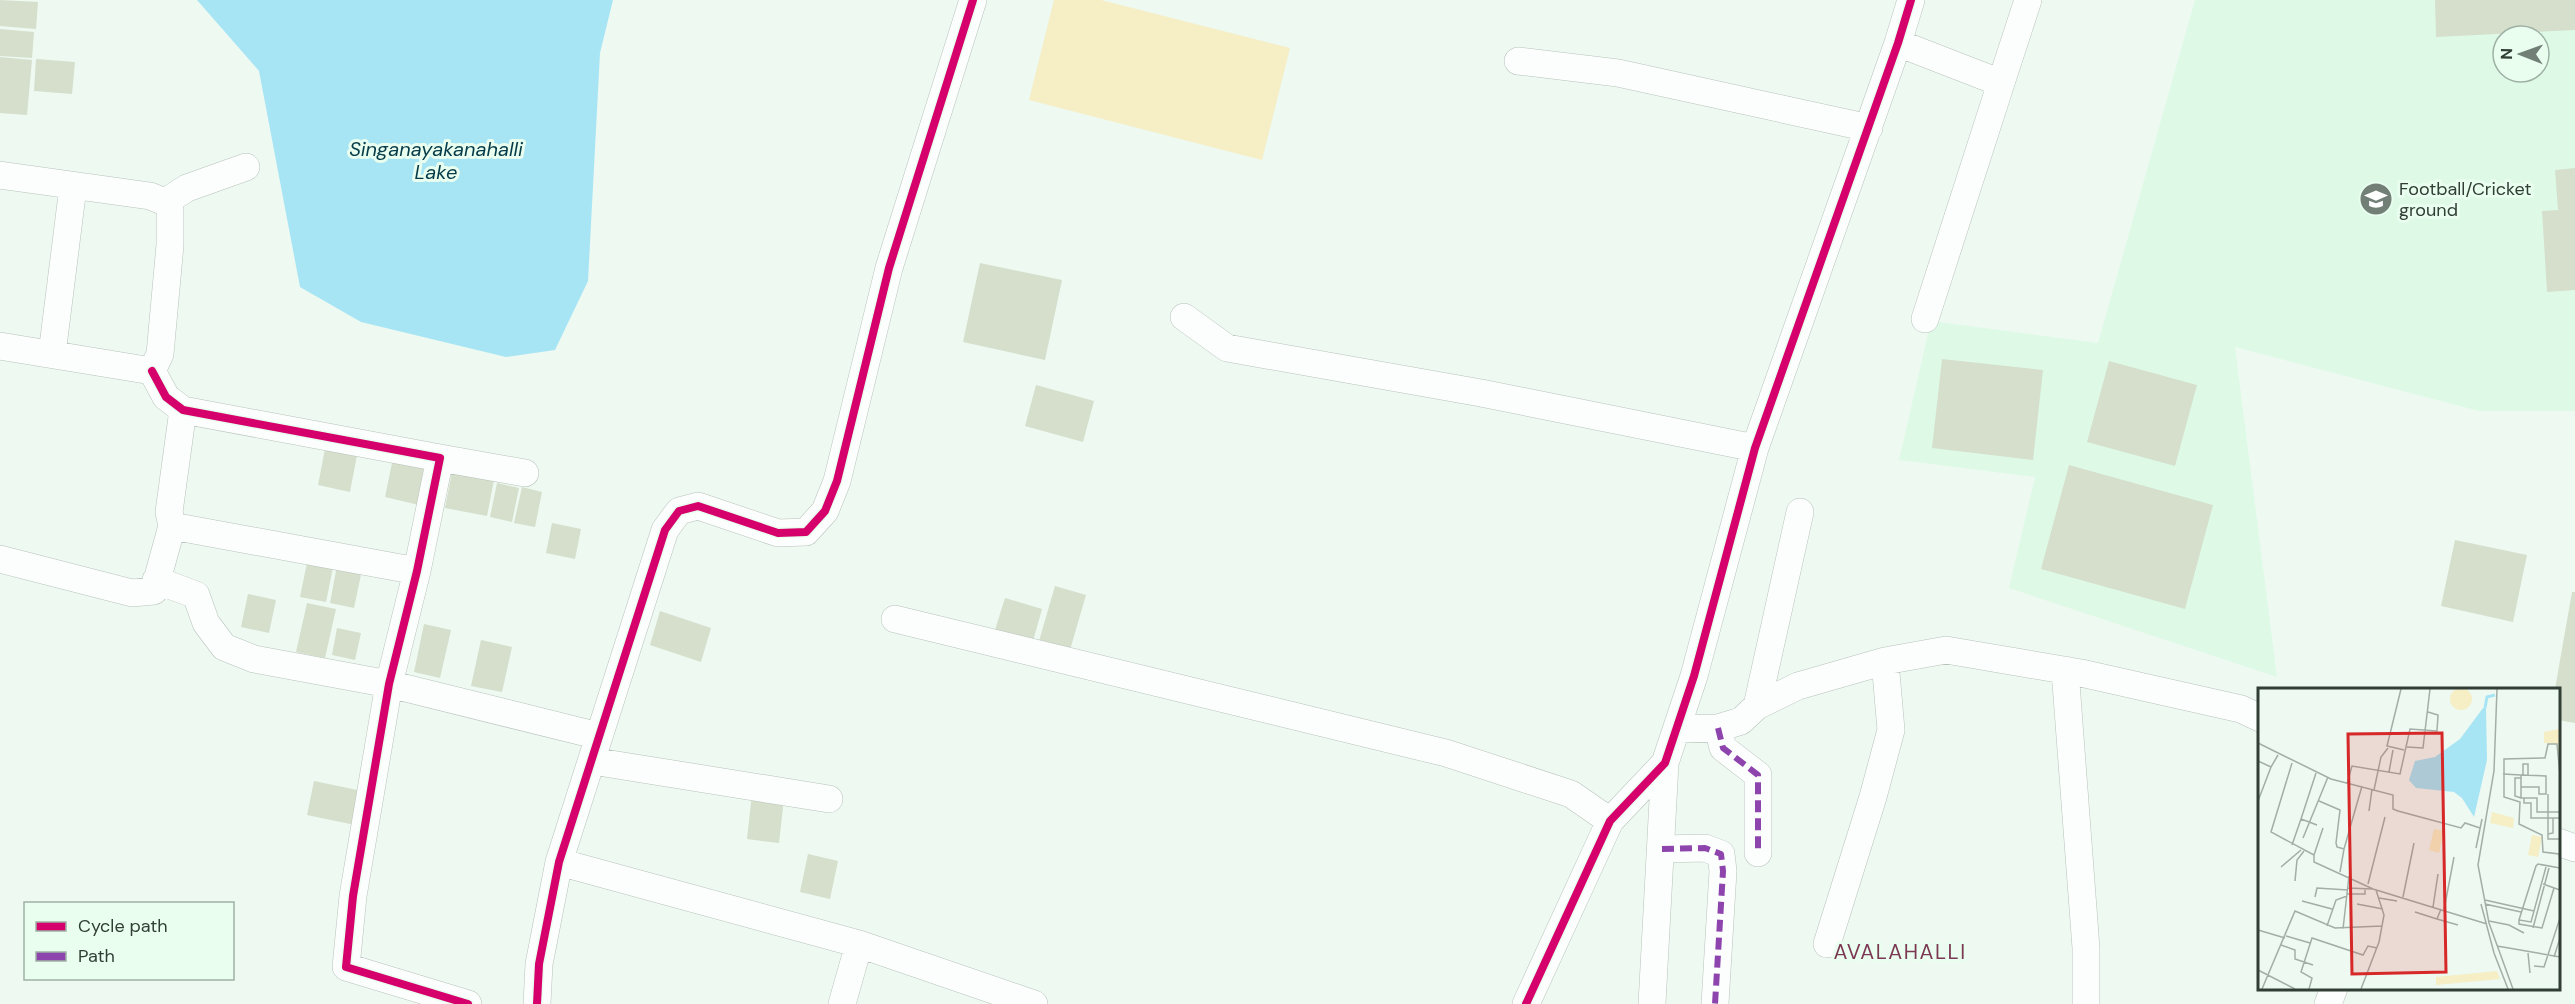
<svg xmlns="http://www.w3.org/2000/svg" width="2575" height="1004" viewBox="0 0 2575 1004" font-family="'DM Sans',sans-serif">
<rect width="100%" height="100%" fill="#eef9f1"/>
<path fill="#defae7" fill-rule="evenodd" d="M 2195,0 L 2575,0 L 2575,411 L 2479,411 L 2235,347 L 2277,677 L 2009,588 L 2035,477 L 1899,460 L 1931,321 L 2098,343 ZM 2503,36 L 2539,36 L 2539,72 L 2503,72 Z"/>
<path fill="#f6eec4" d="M 1054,0 L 1101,0 L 1290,48 L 1262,160 L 1029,100 Z"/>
<path fill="#a7e5f5" d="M 197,0 L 613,0 L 600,53 L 588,281 L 555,350 L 506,357 L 361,322 L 300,287 L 259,71 Z"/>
<path fill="#d5dfcc" d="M 0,0 L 38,2 L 36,29 L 0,26 Z
M 2435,0 L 2575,0 L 2575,30 L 2436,37 Z
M 0,29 L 34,32 L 32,58 L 0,56 Z
M 0,57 L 32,60 L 27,115 L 0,113 Z
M 36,59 L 75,62 L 72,94 L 34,91 Z
M 2575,168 L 2575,290 L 2547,292 L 2542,211 L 2558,210 L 2555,170 Z
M 980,263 L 1062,280 L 1045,360 L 963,342 Z
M 1942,359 L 2043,370 L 2033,460 L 1932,448 Z
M 2109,361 L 2197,385 L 2175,466 L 2087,442 Z
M 1036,385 L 1094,401 L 1083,442 L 1025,426 Z
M 325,449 L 357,455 L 350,492 L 318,485 Z
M 393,458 L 427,465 L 419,505 L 385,497 Z
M 2069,465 L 2213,505 L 2185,609 L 2041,569 Z
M 452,472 L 494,480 L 487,516 L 445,508 Z
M 497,483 L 519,488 L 512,522 L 490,517 Z
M 522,487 L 542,492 L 535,527 L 514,523 Z
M 552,523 L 581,529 L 575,559 L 546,553 Z
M 2455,540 L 2527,555 L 2513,622 L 2441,606 Z
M 309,553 L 335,558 L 326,602 L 300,597 Z
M 338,560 L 363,565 L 354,608 L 330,603 Z
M 1055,586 L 1086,595 L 1070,650 L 1039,641 Z
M 2572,592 L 2575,592 L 2575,723 L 2558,720 L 2558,689 L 2555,689 Z
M 248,594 L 276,600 L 269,633 L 241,627 Z
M 1005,598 L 1042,609 L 1033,641 L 995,630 Z
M 307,603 L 336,609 L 325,658 L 296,652 Z
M 660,611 L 711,628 L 701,662 L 650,645 Z
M 424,624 L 451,630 L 440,678 L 414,672 Z
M 337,628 L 361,633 L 355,660 L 332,655 Z
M 481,640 L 512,647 L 502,692 L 471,686 Z
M 314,781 L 362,791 L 355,825 L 307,815 Z
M 752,794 L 784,798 L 779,843 L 747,839 Z
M 808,854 L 838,861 L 830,899 L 800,892 Z"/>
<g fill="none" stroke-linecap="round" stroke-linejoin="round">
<g stroke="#b8c3bb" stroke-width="28">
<path id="minor" d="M 1898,43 L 2001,83 L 2028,0
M 1518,61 L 1618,73 L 1869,128
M 0,175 L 150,196 L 165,202 L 170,209 L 170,245 L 160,354 L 152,371
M 165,202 L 187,188 L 246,167
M 1184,317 L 1227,348 L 1481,393 L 1755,448
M 1925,319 L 2001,83
M 0,346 L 152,371
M 52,354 L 73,187
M 152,371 L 166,397 L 183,410 L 440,458 L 417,571 L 389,684 L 353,896 L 346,967 L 468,1004
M 440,458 L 525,473
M 172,526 L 417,571
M 0,559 L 132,593 L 154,591 L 172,526 L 169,512 L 183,410
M 156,580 L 196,595 L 206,623 L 224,647 L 254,659 L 389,684 L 599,736
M 895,619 L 1446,753 L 1571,794 L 1610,821
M 2065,670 L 2086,948 L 2086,1004
M 1757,706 L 1800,512
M 1718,728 L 1723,748 L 1758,775 L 1758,853
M 1677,729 L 1718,728 L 1741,721 L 1757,706 L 1798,686 L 1885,661 L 1946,650 L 2081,673 L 2241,709 L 2260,718
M 592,761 L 829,799
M 2558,842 L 2575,848
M 1662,849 L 1705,848 L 1721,854 L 1723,871 L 1715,1004
M 559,862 L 859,944 L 1034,1004
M 1827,944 L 1873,797 L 1891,730 L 1885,661
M 537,1004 L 539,964 L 559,862 L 665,530 L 679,511 L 698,506 L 778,533 L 806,532 L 825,511 L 837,481 L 889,268 L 973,0
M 842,1004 L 859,944
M 1526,1004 L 1610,821 L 1665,763 L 1694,676 L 1755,448 L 1898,43 L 1911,0
M 1652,1004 L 1665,763
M 2328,1004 L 2334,988"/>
</g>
<use href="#minor" stroke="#fcfefd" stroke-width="27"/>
<path stroke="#8e44ad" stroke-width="6" stroke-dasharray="12 6" stroke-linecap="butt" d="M 1718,728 L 1723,748 L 1758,775 L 1758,853
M 1662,849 L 1705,848 L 1721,854 L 1723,871 L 1715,1004"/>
<g stroke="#e9feef" stroke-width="11">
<path id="cycleway" d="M 152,371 L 166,397 L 183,410 L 440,458 L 417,571 L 389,684 L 353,896 L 346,967 L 468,1004
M 537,1004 L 539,964 L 559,862 L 665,530 L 679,511 L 698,506 L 778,533 L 806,532 L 825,511 L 837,481 L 889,268 L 973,0
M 1526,1004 L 1610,821 L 1665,763 L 1694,676 L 1755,448 L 1898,43 L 1911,0"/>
</g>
<use href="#cycleway" stroke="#d6006c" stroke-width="8"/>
</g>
<defs>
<g id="university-disc" transform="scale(1.725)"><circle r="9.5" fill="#727f77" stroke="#e9feef"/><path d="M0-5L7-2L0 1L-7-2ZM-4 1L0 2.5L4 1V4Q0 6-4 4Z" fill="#fff"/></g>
</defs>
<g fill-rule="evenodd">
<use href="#university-disc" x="2376" y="199"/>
</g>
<g text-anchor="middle" stroke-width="6" stroke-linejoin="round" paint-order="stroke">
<g font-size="18" fill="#303e35" stroke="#e9feef" text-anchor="start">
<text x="2399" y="195">Football/Cricket<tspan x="2399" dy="21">ground</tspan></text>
</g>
<g font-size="20" font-style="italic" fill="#053b48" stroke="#e9feef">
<text x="436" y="156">Singanayakanahalli<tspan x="436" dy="23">Lake</tspan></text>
</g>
<g font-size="21" letter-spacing="1.5" fill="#7c3753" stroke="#e9feef">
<text x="1900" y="959">AVALAHALLI</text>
</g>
</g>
<g transform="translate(2258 688)">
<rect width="302" height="302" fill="#eef9f1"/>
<path d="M192 11a11 11 0 1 1 22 0a11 11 0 1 1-22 0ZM 301,41 L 301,85 L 300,56 L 286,55 L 286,44 ZM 234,124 L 256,130 L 255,140 L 232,135 ZM 176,141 L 186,143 L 181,165 L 171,162 ZM 274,147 L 284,149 L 280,169 L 270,167 ZM 239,283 L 242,291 L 178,297 L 178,289 Z" fill="#f6eec4"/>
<path d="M 225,20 L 228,20 L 229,72 L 216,129 L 204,110 L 196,104 L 158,100 L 151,92 L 157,73 L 177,69 L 202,51 Z" fill="#a7e5f5"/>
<path fill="none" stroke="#a7e5f5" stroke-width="3" d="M 227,20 L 229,9 L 237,7"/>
<path fill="none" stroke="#a2aea6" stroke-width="1.5" d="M 143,1 L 129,58 L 146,62M 239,1 L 236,83 L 220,177 L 231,235 L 255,301M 0,55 L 73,91 L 135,107 L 135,121 L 140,123 L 203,140 L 207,135 L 222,140M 149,59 L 165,60 L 172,1M 0,73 L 13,79 L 20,67M 34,75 L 13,144 L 56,167 L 56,174 L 115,201 L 229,236M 131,84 L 135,62M 58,85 L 43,131 L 59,137M 245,86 L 263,87 L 288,88 L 288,106 L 281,106 L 281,99 L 263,99 L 263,87M 265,87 L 265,76 L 270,76 L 270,88M 302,87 L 299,56 L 290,56 L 287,70 L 246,71 L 246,109 L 262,114 L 261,136 L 284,147 L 285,164 L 301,166 L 302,173M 89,96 L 94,78 L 142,86 L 152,41 L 179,43 L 180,27 L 170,24M 263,99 L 263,110 L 279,110 L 279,124 L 302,124M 116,102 L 123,69 L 130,60M 290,106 L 290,151 L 302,151M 263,110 L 257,108 L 257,90 L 263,90M 266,110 L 266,115 L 273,115 L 273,130 L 302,130M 0,113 L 13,79M 61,113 L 82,122 L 78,155 L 79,159 L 86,161 L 104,98M 111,123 L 114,101M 290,146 L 295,145 L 295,130M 45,150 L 70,89M 34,157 L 43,131M 218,160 L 224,131M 56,167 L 65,140M 23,179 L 43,162M 288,179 L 273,234 L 261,232 L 278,178 L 280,176 L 302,180M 82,184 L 86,161M 37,193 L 39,172 L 46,163M 110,196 L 127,129M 285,196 L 302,202M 90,200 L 115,201M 89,206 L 107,206 L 107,201M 57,209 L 59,200 L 90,202M 145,209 L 156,155M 121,210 L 139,213M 227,212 L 276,223M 44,213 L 74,221M 99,216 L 125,221M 223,216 L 236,265 L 250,301M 227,216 L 263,224M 175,219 L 180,186M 183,221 L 179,231 L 200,237M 186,222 L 196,169M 157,224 L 179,231M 261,232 L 261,236 L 284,240 L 296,200M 231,233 L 251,237 L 266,245M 69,238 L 78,212 L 89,208M 275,240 L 291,180M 85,241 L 91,188M 0,242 L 27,250M 28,248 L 52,255M 23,257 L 37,262 L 37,271 L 55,277M 239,258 L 302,269M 270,265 L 272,285M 296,269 L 302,250M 276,278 L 286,279 L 302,230M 0,282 L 37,301M 4,301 L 37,223 L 77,240 L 124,238M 51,301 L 54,290 L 43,284 L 54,250 L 105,267 L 110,258 L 119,260M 103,301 L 121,254 L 126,227 L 118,202"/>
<path fill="#d62828" fill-opacity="0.15" stroke="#d62828" stroke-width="3" d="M 184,45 L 188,284 L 94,286 L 90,46 Z"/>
<rect width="302" height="302" fill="none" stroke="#303e35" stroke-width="3"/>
</g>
<rect x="24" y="902" width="210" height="78" fill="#e9feef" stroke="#9fb1a5" stroke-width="1.5"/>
<rect x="36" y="922" width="30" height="9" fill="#d6006c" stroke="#9fb1a5" stroke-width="1.5"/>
<text x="78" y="932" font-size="18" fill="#303e35">Cycle path</text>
<rect x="36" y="952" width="30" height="9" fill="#8e44ad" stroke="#9fb1a5" stroke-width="1.5"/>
<text x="78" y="962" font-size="18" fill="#303e35">Path</text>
<g transform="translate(2521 54) rotate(271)"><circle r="28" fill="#e9feef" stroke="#9fb1a5" stroke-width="1.5"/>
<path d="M0-4.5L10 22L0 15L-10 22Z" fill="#727f77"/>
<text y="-9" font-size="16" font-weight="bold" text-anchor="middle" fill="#303e35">N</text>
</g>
</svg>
